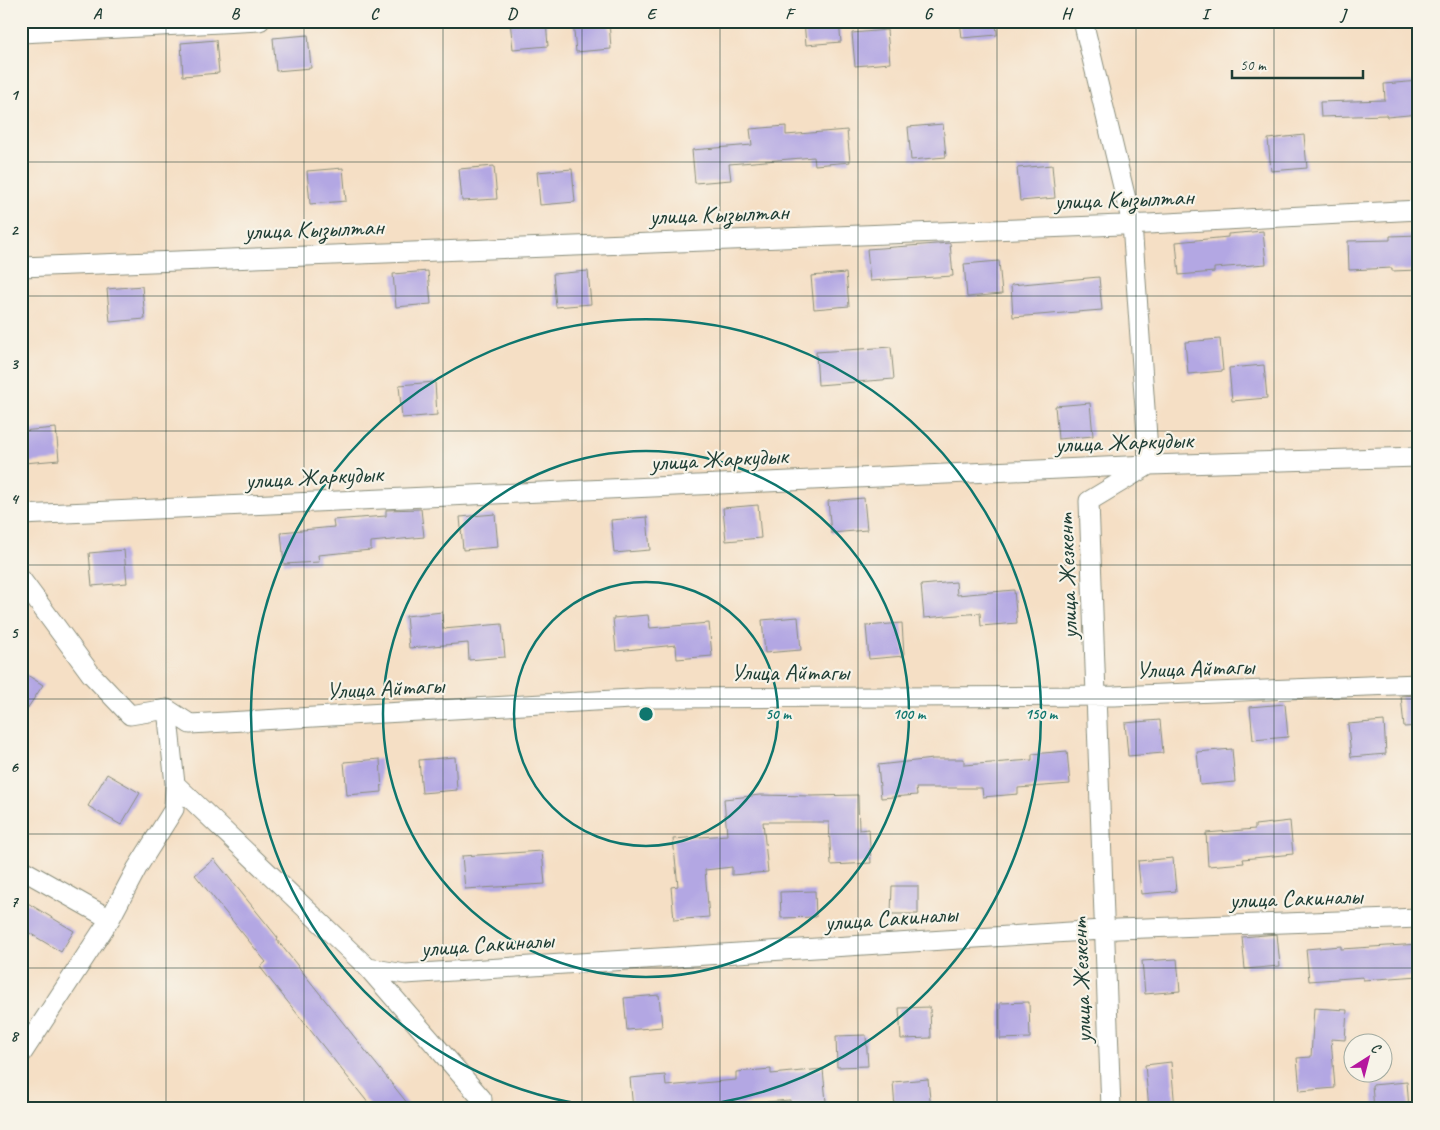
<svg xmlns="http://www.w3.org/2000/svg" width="1440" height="1130" viewBox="0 0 1440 1130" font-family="Caveat,sans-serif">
<rect width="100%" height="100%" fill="#f7f3e8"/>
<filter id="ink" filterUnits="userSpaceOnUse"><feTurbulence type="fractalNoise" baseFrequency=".02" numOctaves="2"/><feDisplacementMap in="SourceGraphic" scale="10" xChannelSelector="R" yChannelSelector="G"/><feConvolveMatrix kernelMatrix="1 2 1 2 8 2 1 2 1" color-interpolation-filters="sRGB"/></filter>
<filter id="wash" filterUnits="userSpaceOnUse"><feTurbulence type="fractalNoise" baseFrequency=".0096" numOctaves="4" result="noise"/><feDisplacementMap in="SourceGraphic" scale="20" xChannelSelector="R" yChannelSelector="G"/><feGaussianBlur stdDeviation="1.12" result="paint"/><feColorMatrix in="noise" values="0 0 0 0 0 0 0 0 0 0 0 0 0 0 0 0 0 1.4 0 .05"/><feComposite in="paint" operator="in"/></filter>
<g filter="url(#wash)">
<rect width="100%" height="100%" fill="#f5dfc5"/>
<g id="blocks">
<path fill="#b3a7e3" d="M 510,21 L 546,21 L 548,46 L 513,49 Z
M 573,21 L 609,21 L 611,49 L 576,52 Z
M 804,21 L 839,21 L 841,42 L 806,45 Z
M 960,21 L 996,21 L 997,35 L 962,38 Z
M 887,30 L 890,63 L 855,66 L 852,33 Z
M 308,35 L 311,68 L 276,71 L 273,38 Z
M 216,40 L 219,73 L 183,76 L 181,43 Z
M 1419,81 L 1419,114 L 1387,117 L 1386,115 L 1321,117 L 1320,102 L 1385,100 L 1384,84 Z
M 943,124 L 946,157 L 911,160 L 908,127 Z
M 786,126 L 786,135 L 847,130 L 850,162 L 815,165 L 814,157 L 729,164 L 731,180 L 695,183 L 692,150 L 752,145 L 750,129 Z
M 1304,135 L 1307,168 L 1271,171 L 1268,139 Z
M 1052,165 L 1055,198 L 1020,201 L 1017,168 Z
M 494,166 L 497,199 L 462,201 L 459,169 Z
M 343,168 L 346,201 L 310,204 L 307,171 Z
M 572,169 L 575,202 L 540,205 L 537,172 Z
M 1263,231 L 1266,264 L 1214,268 L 1214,272 L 1179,275 L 1176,242 L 1228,237 L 1228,234 Z
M 1419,235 L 1419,270 L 1392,271 L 1392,268 L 1349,270 L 1348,241 L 1390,240 L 1390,236 Z
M 950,243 L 953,276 L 870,281 L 867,249 Z
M 999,261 L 1002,294 L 967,297 L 964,264 Z
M 428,271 L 431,304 L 396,307 L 393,274 Z
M 588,271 L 591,304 L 556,307 L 553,274 Z
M 846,273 L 849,306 L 814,309 L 811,276 Z
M 1099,277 L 1102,310 L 1013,317 L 1011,285 Z
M 142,286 L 145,319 L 110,322 L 107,289 Z
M 1220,339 L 1223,371 L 1188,374 L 1185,342 Z
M 891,347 L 894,379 L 818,385 L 816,352 Z
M 1264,365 L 1267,398 L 1232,401 L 1229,368 Z
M 435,382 L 437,415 L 402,418 L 399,385 Z
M 1090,403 L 1093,436 L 1058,439 L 1055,406 Z
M 56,428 L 59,460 L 24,463 L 21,431 Z
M 864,498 L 867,530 L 831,533 L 828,501 Z
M 758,505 L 761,538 L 726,541 L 723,508 Z
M 421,509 L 424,537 L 371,542 L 371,550 L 318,555 L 319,562 L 284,564 L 281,532 L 334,527 L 333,520 L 386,516 L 386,510 Z
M 495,514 L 498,547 L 463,550 L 460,517 Z
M 647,517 L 650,550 L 614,553 L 611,520 Z
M 124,550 L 127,583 L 92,586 L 89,553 Z
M 956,582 L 957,595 L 1014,590 L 1017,623 L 981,626 L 980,613 L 924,618 L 921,585 Z
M 442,612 L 443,629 L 502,624 L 505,657 L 469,660 L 468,643 L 409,648 L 406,616 Z
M 648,615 L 650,628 L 709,623 L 712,656 L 677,659 L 676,645 L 616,651 L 613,618 Z
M 798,617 L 801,650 L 765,653 L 762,620 Z
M 902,623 L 904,656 L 869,659 L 866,626 Z
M 21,671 L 43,685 L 21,718 Z
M 1419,695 L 1419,726 L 1404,727 L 1401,696 Z
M 1285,704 L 1288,737 L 1253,740 L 1250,707 Z
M 1160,720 L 1163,753 L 1128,756 L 1125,723 Z
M 1384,721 L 1386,754 L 1351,757 L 1348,724 Z
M 1232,749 L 1235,782 L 1200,785 L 1197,752 Z
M 1067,751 L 1070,784 L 1018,788 L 1018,794 L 983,797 L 982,788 L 916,788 L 917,795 L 881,798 L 878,765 L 933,759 L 964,759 L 964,765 L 1032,760 L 1032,754 Z
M 455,757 L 457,790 L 422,793 L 419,760 Z
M 380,759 L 382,792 L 347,795 L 344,762 Z
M 107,774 L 140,793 L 121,825 L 88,806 Z
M 760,795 L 811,796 L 858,795 L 859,830 L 869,829 L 871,863 L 831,865 L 829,822 L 763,822 L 768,872 L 732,875 L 732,867 L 705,870 L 709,917 L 674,920 L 671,887 L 678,886 L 673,839 L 727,835 L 724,799 Z
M 1290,821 L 1293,854 L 1243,859 L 1244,863 L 1208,866 L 1206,833 L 1255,829 L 1255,825 Z
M 542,851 L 545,884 L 465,889 L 462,856 Z
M 1173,858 L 1176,891 L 1141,894 L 1138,861 Z
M 214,859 L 278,938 L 277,940 L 412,1109 L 373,1109 L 260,967 L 266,962 L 195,875 Z
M 892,886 L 918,886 L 918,914 L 891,914 Z
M 815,891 L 816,917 L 781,918 L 780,892 Z
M 21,899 L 74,931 L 61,952 L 21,928 Z
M 1277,934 L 1280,966 L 1245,969 L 1242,937 Z
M 1419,944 L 1419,976 L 1363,980 L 1363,977 L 1309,981 L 1306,949 L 1341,946 L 1341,949 Z
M 1177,959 L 1180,991 L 1145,994 L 1142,961 Z
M 659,995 L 662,1027 L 627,1030 L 624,998 Z
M 1029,1002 L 1030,1038 L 1000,1039 L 1000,1003 Z
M 930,1007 L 931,1038 L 901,1039 L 899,1008 Z
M 1314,1008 L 1347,1010 L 1345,1040 L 1331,1039 L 1335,1088 L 1300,1091 L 1297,1058 L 1311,1057 Z
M 866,1035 L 868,1066 L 837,1067 L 836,1036 Z
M 1171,1062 L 1175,1109 L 1149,1109 L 1145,1065 Z
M 771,1069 L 771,1074 L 823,1069 L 826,1102 L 790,1105 L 790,1100 L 720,1106 L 720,1109 L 685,1109 L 685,1107 L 633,1109 L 630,1078 L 665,1075 L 666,1086 L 736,1080 L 736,1072 Z
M 928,1079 L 931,1109 L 895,1109 L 893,1082 Z
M 1407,1082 L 1409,1109 L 1374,1109 L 1372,1085 Z"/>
</g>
</g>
<g filter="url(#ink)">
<use href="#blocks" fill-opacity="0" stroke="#8a8e7c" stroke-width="1"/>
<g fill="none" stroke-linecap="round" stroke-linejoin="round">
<g stroke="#8a8e7c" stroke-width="21">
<path id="street" d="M 1083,21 L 1132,224 L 1149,465 L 1089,501 L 1111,1109
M 21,33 L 260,21
M 21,267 L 1148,224 L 1419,210
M 21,515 L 1149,465 L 1419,457
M 21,579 L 91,674 L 130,715 L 167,709 L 175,784 L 174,809 L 137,868 L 110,919 L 21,1055
M 167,709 L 190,724 L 649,698 L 1114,696 L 1419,684
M 175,784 L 368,968 L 482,1099 L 481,1109
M 21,869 L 110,919
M 368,968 L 405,974 L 1118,929 L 1419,918"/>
</g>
<use href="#street" stroke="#fff" stroke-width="19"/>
</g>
</g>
<path fill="none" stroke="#1f3d34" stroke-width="1" stroke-opacity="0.55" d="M 166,21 L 166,1109M 304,21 L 304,1109M 443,21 L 443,1109M 582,21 L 582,1109M 720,21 L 720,1109M 858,21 L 858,1109M 997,21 L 997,1109M 1136,21 L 1136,1109M 1274,21 L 1274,1109M 21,162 L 1419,162M 21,296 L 1419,296M 21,431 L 1419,431M 21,565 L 1419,565M 21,699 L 1419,699M 21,834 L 1419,834M 21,968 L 1419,968"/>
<g fill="none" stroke="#0f766e" stroke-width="2.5">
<circle cx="646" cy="714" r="132"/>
<circle cx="646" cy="714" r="263"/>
<path d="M629 1109A395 395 0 1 1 663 1109"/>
</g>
<g text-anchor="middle" stroke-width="4.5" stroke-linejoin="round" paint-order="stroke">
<g font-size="24" fill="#1f3d34" stroke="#f7f3e8">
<text transform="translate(1124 199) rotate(-2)" y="8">улица Кызылтан</text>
<text transform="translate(719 214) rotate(-2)" y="8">улица Кызылтан</text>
<text transform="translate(314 229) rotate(-2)" y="8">улица Кызылтан</text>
<text transform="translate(1124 442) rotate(-2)" y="8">улица Жаркудык</text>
<text transform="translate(719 459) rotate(-3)" y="8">улица Жаркудык</text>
<text transform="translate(314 477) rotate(-3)" y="8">улица Жаркудык</text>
<text transform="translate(1067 576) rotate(-92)" y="8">улица Жезкент</text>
<text transform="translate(1195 668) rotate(-2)" y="8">Улица Айтагы</text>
<text x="790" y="680">Улица Айтагы</text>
<text transform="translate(385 688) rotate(-3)" y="8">Улица Айтагы</text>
<text transform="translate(1296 898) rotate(-2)" y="8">улица Сакиналы</text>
<text transform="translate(891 918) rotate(-4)" y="8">улица Сакиналы</text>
<text transform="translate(487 944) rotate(-4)" y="8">улица Сакиналы</text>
<text transform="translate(1081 980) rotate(-92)" y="8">улица Жезкент</text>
</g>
</g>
<circle cx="646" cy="714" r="8" fill="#0f766e" stroke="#f7f3e8" stroke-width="2.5"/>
<g font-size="15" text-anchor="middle" font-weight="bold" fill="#0f766e" stroke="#f7f3e8" stroke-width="4.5" stroke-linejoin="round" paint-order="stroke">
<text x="778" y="719">50 m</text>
<text x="909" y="719">100 m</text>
<text x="1041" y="719">150 m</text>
</g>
<rect width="1440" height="1130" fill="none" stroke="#f7f3e8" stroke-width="55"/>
<g transform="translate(1368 1058) rotate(36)"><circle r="24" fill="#f7f3e8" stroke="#a1aaa0"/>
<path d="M0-4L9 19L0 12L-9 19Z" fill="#b5179e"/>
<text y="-8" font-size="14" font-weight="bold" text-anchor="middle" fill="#1f3d34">С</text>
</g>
<path d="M1232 70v8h131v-8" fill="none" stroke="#1f3d34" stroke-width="2.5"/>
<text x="1240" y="70" font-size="15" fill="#1f3d34" stroke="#f7f3e8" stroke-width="4" paint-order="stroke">50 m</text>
<rect x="28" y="28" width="1384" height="1074" fill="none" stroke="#1f3d34" stroke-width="2"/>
<g font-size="16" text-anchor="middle" font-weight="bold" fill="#1f3d34">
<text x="97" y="19">A</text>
<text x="235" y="19">B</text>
<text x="374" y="19">C</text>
<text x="512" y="19">D</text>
<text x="651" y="19">E</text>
<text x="789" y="19">F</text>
<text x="928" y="19">G</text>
<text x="1066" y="19">H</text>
<text x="1205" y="19">I</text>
<text x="1343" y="19">J</text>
<text x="14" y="100">1</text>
<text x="14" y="235">2</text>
<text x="14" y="369">3</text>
<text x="14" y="504">4</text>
<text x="14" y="638">5</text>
<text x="14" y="772">6</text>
<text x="14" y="907">7</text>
<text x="14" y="1041">8</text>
</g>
</svg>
